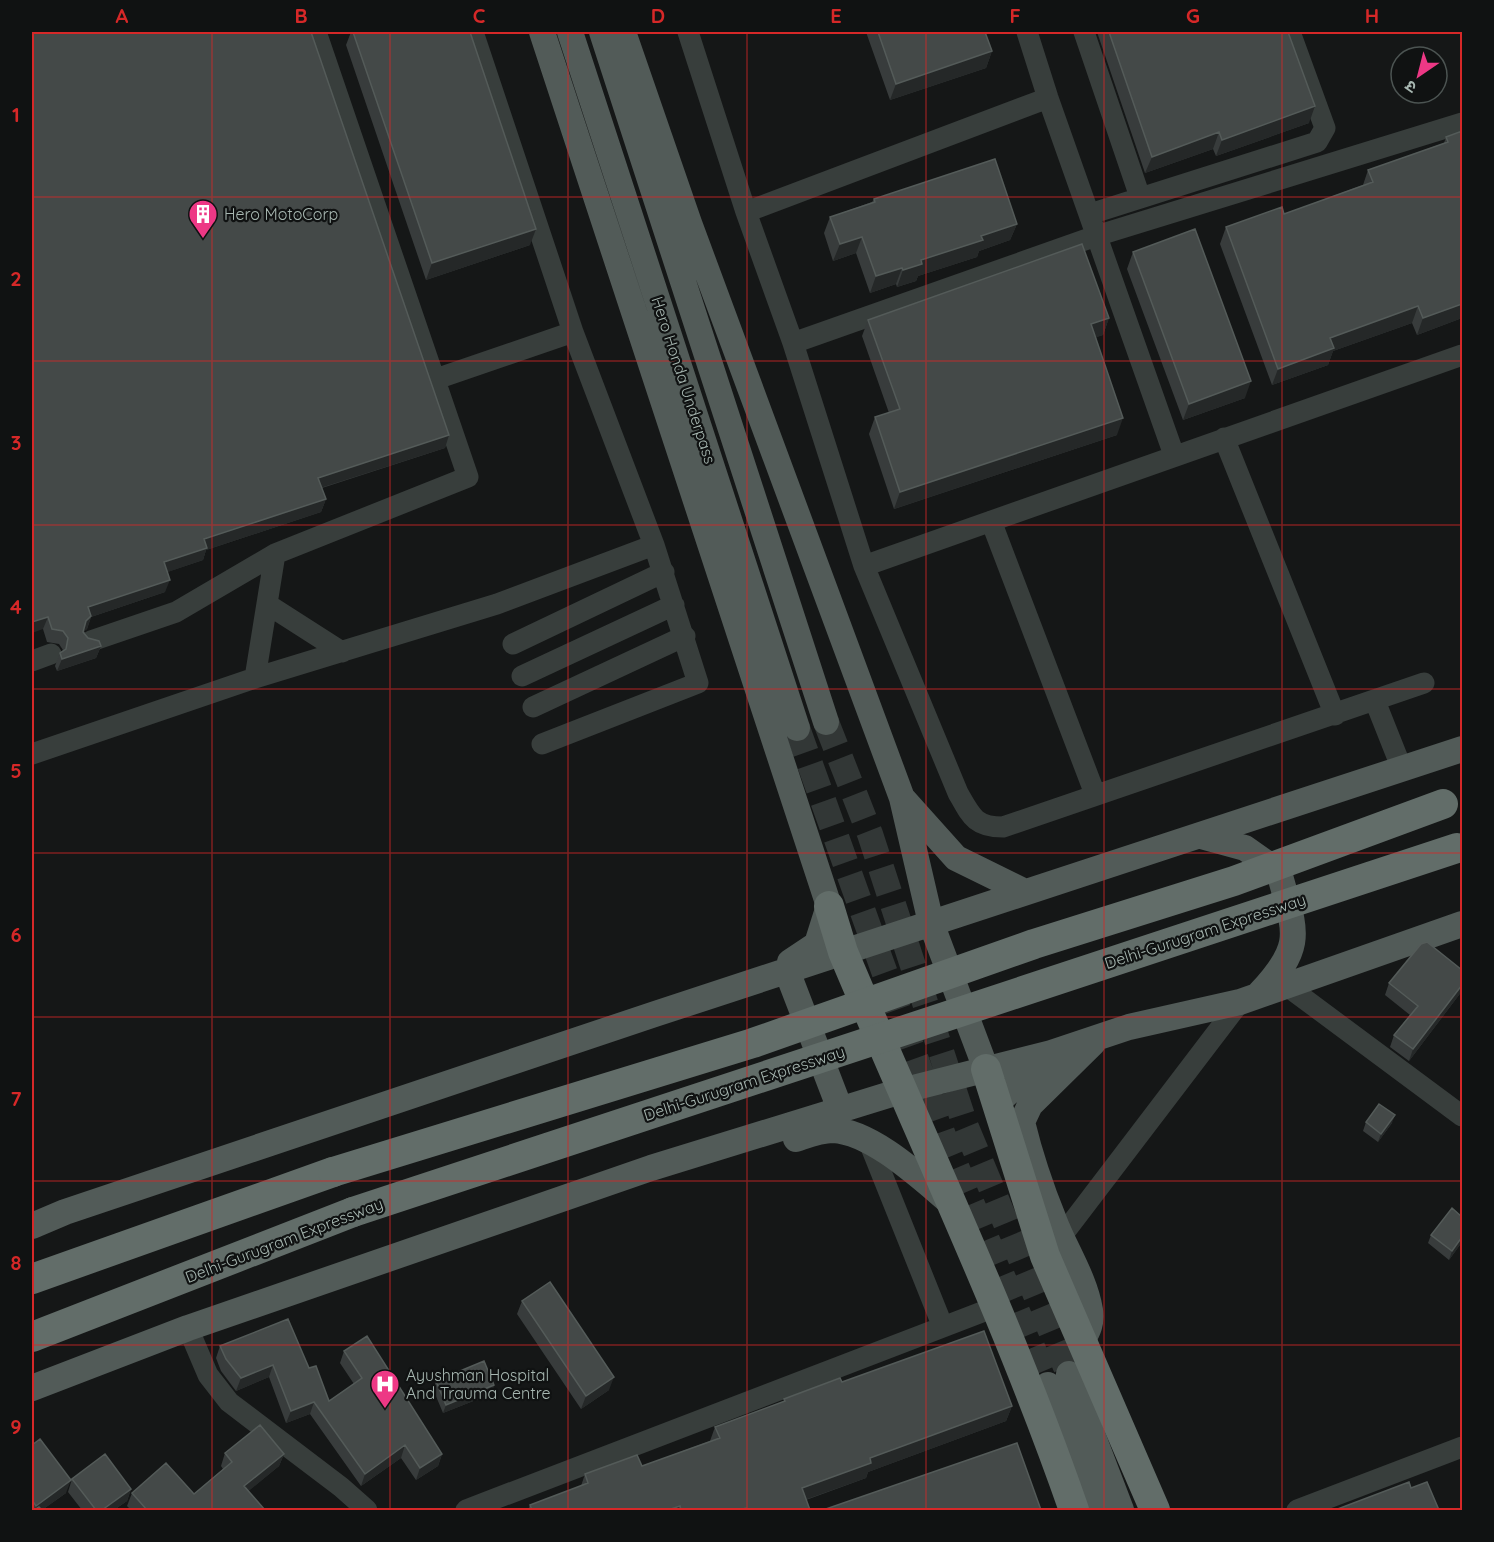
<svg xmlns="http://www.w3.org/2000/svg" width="1494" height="1542" viewBox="0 0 1494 1542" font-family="Quicksand,'Noto Sans Devanagari',sans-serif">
<rect width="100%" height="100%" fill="#151717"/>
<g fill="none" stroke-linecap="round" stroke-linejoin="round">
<path stroke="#323736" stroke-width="26" stroke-dasharray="26 13" stroke-linecap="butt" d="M 826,722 L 870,834 L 965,1125 L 1069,1374
M 797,728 L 944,1138 L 1048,1385"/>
<path stroke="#383e3c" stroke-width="21" d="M 688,32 L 746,212 L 793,343 L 864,566 L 958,793 C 971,816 975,827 1003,827 L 1424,683
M 1027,32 L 1048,98 L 1174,455
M 1084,32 L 1140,197
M 746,212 L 1048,98
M 1090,214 L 1317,142 L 1325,128 L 1290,32
M 573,332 L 654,545
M 793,343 L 1096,236 L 1462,123
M 436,379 L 573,332 L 473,32
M 1224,438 L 1335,715
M 991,521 L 1095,794
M 864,566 L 1462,355
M 267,604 L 342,652
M 91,641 L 176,612 L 275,554 L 468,477 L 316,32
M 513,644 L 664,572
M 32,661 L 51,654
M 522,676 L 674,605
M 255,678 L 275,554
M 1375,701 L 1402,769
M 533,707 L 685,636
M 32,754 L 255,678 L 497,604 L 654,545 L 698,683 L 542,744
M 1287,986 L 1462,1116
M 869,1142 L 943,1327
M 1061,1237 L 1240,1002
M 188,1328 L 208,1375 L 229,1402 L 341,1487 L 367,1510
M 466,1510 L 995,1307
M 1297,1510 L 1462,1447"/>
<path stroke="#525b58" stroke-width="26" d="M 542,32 L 829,906 L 817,944 L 790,962
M 570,32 L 797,728
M 602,32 L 826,722
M 623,32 L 689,223 L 902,798 L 931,923 L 986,1069
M 904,800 L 956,858 L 1025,892
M 1201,836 L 1245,848 L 1279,872 C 1295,932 1306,944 1260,993
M 787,971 L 840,1109
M 996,1104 L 1049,1055
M 796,1139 C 808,1135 820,1130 833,1130 C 873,1132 922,1179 952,1204
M 32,1226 L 65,1212 L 655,1014 L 1462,749
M 1082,1341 C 1088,1331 1092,1323 1090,1310 C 1085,1279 1065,1249 1054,1220 C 1041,1188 1030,1155 1022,1122 L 1030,1105 L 1093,1043
M 1069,1374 L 1121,1510
M 1048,1385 L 1094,1510
M 32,1388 L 188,1328 L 651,1168 L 901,1091 L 1051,1053 L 1129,1027 L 1240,1002 L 1462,924"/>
<path stroke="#626d69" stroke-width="30" d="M 829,906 L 843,952 C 921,1138 1008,1320 1074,1510
M 986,1069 L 1045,1256 L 1155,1510
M 32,1279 L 333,1172
M 32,1337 L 353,1212"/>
<path stroke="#626d69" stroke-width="30" d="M 333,1172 L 753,1043 L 1034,944 L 1234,881 L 1443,804
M 353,1212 L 1457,848"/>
</g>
<path fill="#383c3c" d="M 32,32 L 449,435 L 445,448 L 322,488 L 326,499 L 321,512 L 206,550 L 203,560 L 167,572 L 165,592 L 91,617 L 87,629 L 84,631 L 88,638 L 101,646 L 96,658 L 57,671 L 55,666 L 60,653 L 63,650 L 59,644 L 47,642 L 43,629 Z
M 351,32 L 353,32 L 530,245 L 426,280 L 346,45 Z
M 866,32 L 985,32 L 992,51 L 986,68 L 890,100 Z
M 1097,32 L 1288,32 L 1309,123 L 1216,156 L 1213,149 L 1145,173 Z
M 1462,131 L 1462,318 L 1417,335 L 1412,323 L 1333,351 L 1328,365 L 1272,385 L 1220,244 L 1226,227 L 1284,214 L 1363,185 L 1368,170 L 1444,143 L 1446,137 Z
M 874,199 L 1017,224 L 1010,240 L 979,251 L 977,257 L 918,276 L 916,281 L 897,287 L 896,284 L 870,293 L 856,253 L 833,261 L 824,233 L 830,217 L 872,202 Z
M 1133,252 L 1245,398 L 1183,420 L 1127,269 Z
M 1109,318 L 1103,335 L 1096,337 L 1117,435 L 894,509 L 869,434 L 875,417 L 889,413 L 862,336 L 868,320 Z
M 1462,970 L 1462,991 L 1409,1061 L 1390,1047 L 1394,1035 L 1410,1015 L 1385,995 L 1389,983 Z
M 1366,1122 L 1392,1123 L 1378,1142 L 1363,1131 Z
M 1462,1217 L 1462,1242 L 1449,1260 L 1428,1243 L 1431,1235 Z
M 522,1301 L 609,1390 L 581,1409 L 517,1314 Z
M 220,1346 L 309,1368 L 329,1401 L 354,1384 L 340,1363 L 344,1351 L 442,1454 L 438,1466 L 416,1480 L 401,1458 L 361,1486 L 310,1414 L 286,1423 L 269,1377 L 236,1391 L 221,1371 L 216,1358 Z
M 436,1381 L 494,1385 L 491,1394 L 443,1413 L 433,1389 Z
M 842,1382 L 1012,1406 L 1006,1421 L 868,1472 L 866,1478 L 806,1500 L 810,1510 L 528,1510 L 530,1505 L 581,1486 L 585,1474 L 642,1466 L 710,1441 L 715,1427 L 783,1402 L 784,1399 Z
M 32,1445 L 66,1493 L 42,1510 L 32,1510 Z
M 225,1453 L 284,1454 L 279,1466 L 248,1491 L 265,1510 L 131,1510 L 127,1506 L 132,1493 L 194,1494 L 223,1469 L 221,1466 Z
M 72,1479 L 131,1489 L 127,1501 L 114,1510 L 82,1510 L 68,1492 Z"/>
<path fill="#252828" d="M 992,51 L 986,68 L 890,100 L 896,84 Z
M 1315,106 L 1309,123 L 1216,156 L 1222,140 Z
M 1219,132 L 1213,149 L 1145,173 L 1152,157 Z
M 1017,224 L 1010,240 L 979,251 L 977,257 L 918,276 L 916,281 L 897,287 L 903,270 L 921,260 L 981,236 Z
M 536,229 L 530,245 L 426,280 L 432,263 Z
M 862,237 L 856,253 L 833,261 L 840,244 Z
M 902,268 L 896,284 L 870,293 L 876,276 Z
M 1462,304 L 1462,318 L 1417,335 L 1423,318 Z
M 1418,306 L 1412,323 L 1333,351 L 1328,365 L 1272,385 L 1278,369 L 1330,338 Z
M 1109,318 L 1103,335 L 1085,341 L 1091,324 Z
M 1251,381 L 1245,398 L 1183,420 L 1189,404 Z
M 1123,418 L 1117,435 L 894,509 L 900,492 Z
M 449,435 L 445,448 L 314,490 L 318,478 Z
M 326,499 L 321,512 L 206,550 L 203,560 L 159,575 L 164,562 L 204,539 Z
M 170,580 L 165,592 L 91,617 L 87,629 L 81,633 L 88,607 Z
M 48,617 L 43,629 L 32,633 L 32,622 Z
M 101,646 L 96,658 L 57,671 L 62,659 Z
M 1462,985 L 1462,991 L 1409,1061 L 1413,1049 Z
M 1395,1115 L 1392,1123 L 1378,1142 L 1381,1134 Z
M 1462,1237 L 1462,1242 L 1449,1260 L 1452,1251 Z
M 273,1365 L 269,1377 L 236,1391 L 241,1378 Z
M 614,1377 L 609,1390 L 581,1409 L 586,1396 Z
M 494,1385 L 491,1394 L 443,1413 L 446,1405 Z
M 314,1402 L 310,1414 L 286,1423 L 291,1411 Z
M 1012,1406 L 1006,1421 L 868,1472 L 866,1478 L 796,1503 L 802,1488 L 870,1458 Z
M 405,1445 L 401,1458 L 361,1486 L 365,1474 Z
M 284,1454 L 279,1466 L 239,1499 L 244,1486 Z
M 442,1454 L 438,1466 L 416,1480 L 420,1468 Z
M 71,1480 L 66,1493 L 42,1510 L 35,1510 L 36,1506 Z
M 131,1489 L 127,1501 L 114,1510 L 102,1510 Z
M 680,1506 L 678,1510 L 668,1510 Z"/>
<path fill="#444948" stroke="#545b59" stroke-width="1.5" d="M 32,32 L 311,32 L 449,435 L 318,478 L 326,499 L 204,539 L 207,548 L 164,562 L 170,580 L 88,607 L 91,616 L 86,621 L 83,632 L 88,638 L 99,641 L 101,646 L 62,659 L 60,653 L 66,649 L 68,638 L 63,631 L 52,629 L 48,617 L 32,622 Z
M 353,32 L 470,32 L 536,229 L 432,263 Z
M 878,32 L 985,32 L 992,51 L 896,84 Z
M 1109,32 L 1288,32 L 1315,106 L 1222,140 L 1219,132 L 1152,157 Z
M 1462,131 L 1462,304 L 1423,318 L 1418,306 L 1330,338 L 1334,348 L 1278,369 L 1226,227 L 1282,207 L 1284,214 L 1373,182 L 1368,170 L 1448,142 L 1446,137 Z
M 995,159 L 1017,224 L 981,236 L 983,240 L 921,260 L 922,264 L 903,270 L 902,268 L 876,276 L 862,237 L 840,244 L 830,217 L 875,202 L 874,199 Z
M 1195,229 L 1251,381 L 1189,404 L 1133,252 Z
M 1082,244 L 1109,318 L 1091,324 L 1123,418 L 900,492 L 875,417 L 900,409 L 868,320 Z
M 1427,942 L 1462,970 L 1462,985 L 1413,1049 L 1394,1035 L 1418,1006 L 1389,983 L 1421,944 Z
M 1379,1104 L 1395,1115 L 1381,1134 L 1366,1122 Z
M 1452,1208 L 1462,1217 L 1462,1237 L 1452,1251 L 1431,1235 Z
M 550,1282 L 614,1377 L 586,1396 L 522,1301 Z
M 288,1319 L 309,1368 L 316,1366 L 329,1401 L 362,1378 L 344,1351 L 367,1336 L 442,1454 L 420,1468 L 405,1445 L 365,1474 L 314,1402 L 291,1411 L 273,1365 L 241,1378 L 226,1359 L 220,1346 Z
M 984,1331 L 1012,1406 L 870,1458 L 871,1463 L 802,1488 L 810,1510 L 747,1510 L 746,1508 L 738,1510 L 681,1510 L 680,1506 L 668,1510 L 532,1510 L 530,1505 L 588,1483 L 585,1474 L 637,1455 L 642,1466 L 720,1438 L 715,1427 L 785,1401 L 784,1399 L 840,1378 L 842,1382 Z
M 484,1361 L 494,1385 L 446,1405 L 436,1381 Z
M 260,1425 L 284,1454 L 244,1486 L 265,1510 L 147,1510 L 132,1493 L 166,1463 L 194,1494 L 232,1462 L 225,1453 Z
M 40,1439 L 71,1480 L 36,1506 L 32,1500 L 32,1445 Z
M 1017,1443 L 1041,1510 L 823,1510 Z
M 105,1454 L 131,1489 L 102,1510 L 96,1510 L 72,1479 Z
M 1409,1482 L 1411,1488 L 1427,1482 L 1439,1510 L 1335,1510 Z
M 39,1507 L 42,1510 L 34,1510 Z"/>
<path fill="none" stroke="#d62828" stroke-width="1.5" stroke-opacity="0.55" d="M 212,32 L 212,1510M 390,32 L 390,1510M 568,32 L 568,1510M 747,32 L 747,1510M 926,32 L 926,1510M 1104,32 L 1104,1510M 1282,32 L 1282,1510M 32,197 L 1462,197M 32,361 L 1462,361M 32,525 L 1462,525M 32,689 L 1462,689M 32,853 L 1462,853M 32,1017 L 1462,1017M 32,1181 L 1462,1181M 32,1345 L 1462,1345"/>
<defs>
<g id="building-pin" transform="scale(1.5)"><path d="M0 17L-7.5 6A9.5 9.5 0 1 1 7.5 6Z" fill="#ed3885" stroke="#101212"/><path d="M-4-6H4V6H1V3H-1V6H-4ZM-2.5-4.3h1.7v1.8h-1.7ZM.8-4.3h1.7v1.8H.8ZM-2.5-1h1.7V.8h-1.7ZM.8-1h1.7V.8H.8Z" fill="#fff"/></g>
<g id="hospital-pin" transform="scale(1.5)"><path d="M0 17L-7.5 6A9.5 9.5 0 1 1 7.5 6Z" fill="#ed3885" stroke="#101212"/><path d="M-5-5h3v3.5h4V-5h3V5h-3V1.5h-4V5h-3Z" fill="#fff"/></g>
</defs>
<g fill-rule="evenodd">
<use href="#building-pin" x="203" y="214"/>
<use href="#hospital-pin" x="385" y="1384"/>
</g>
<g text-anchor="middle" stroke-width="4.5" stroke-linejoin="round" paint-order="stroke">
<g font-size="16" fill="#a7b7b1" stroke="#101212" text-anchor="start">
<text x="224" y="220">Hero MotoCorp</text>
<text x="406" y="1381">Ayushman Hospital<tspan x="406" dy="18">And Trauma Centre</tspan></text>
</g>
<g font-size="16" fill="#a7b7b1" stroke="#101212">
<text transform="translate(684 380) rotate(72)" y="6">Hero Honda Underpass</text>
<text transform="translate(1205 931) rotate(-18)" y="6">Delhi-Gurugram Expressway</text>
<text transform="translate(744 1083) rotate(-18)" y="6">Delhi-Gurugram Expressway</text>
<text transform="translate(284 1240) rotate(-21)" y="6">Delhi-Gurugram Expressway</text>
</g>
</g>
<rect width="1494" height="1542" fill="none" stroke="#101212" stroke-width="66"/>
<g transform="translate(1419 75) rotate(215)"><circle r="28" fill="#101212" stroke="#4c5452" stroke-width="1.5"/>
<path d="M0-4.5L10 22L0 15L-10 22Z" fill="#ed3885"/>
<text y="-9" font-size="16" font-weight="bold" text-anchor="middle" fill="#a7b7b1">उ</text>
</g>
<rect x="33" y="33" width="1428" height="1476" fill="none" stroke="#d62828" stroke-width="2"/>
<g font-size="20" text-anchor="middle" font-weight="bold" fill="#d62828">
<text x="122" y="23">A</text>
<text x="301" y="23">B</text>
<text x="479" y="23">C</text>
<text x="658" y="23">D</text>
<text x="836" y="23">E</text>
<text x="1015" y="23">F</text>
<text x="1193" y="23">G</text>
<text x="1372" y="23">H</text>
<text x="16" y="122">1</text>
<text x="16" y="286">2</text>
<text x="16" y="450">3</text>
<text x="16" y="614">4</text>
<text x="16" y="778">5</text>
<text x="16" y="942">6</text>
<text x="16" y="1106">7</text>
<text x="16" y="1270">8</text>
<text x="16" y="1434">9</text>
</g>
</svg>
